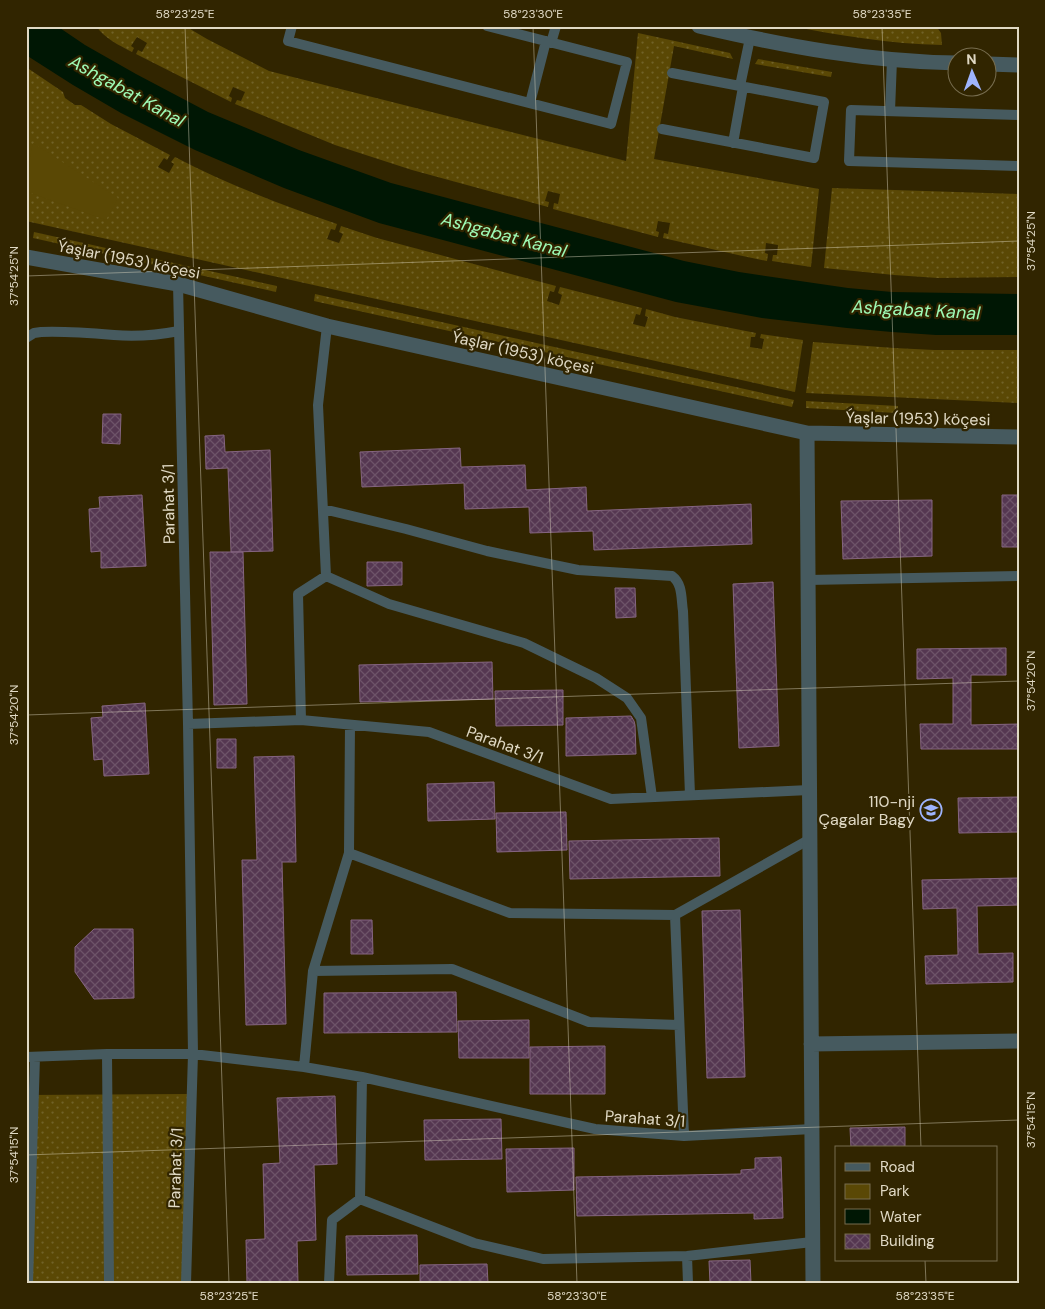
<svg xmlns="http://www.w3.org/2000/svg" width="1045" height="1309" viewBox="0 0 1045 1309" font-family="'DM Sans',sans-serif">
<defs>
<pattern id="grass-dots" width="8" height="8" patternUnits="userSpaceOnUse" patternTransform="scale(1.25)"><rect width="8" height="8" fill="#5a4805"/><path d="M2 2h.1M6 6h.1" fill="none" stroke="#716228" stroke-width="1.8" stroke-linecap="round"/></pattern>
<pattern id="building-cross-hatch" width="8" height="8" patternUnits="userSpaceOnUse" patternTransform="scale(1.25)"><rect width="8" height="8" fill="#553751"/><path d="M0 0l8 8M0 8l8-8" fill="none" stroke="#6d5368"/></pattern>
</defs>
<rect width="100%" height="100%" fill="#312500"/>
<path fill="url(#grass-dots)" d="M 96,26 L 185,26 L 207,39 L 269,71 L 626,161 L 638,33 L 730,53 L 733,59 L 674,46 L 654,159 L 819,189 L 811,267 L 772,261 L 773,255 L 777,255 L 778,245 L 766,243 L 765,253 L 768,254 L 767,261 L 738,255 L 663,238 L 664,233 L 668,234 L 670,223 L 658,221 L 656,231 L 659,232 L 658,237 L 553,209 L 554,203 L 558,204 L 560,194 L 548,191 L 545,201 L 549,202 L 548,207 L 412,170 L 335,145 L 235,104 L 237,100 L 241,101 L 245,92 L 233,87 L 229,96 L 232,98 L 231,102 L 136,54 L 138,50 L 142,52 L 147,43 L 137,37 L 131,46 L 134,48 L 132,52 C 119,45 105,39 96,26 Z
M 789,26 L 936,26 L 941,33 L 942,45 C 890,44 839,35 789,26 Z
M 758,59 L 832,72 L 831,77 L 755,64 Z
M 26,67 L 63,92 L 65,98 L 75,105 L 81,105 L 111,124 L 170,155 L 167,160 L 164,158 L 158,167 L 169,173 L 174,164 L 171,162 L 175,157 C 226,184 282,205 337,224 L 335,230 L 331,229 L 327,239 L 339,243 L 343,234 L 339,232 L 341,226 L 377,238 L 556,286 L 554,292 L 550,291 L 547,301 L 559,305 L 562,295 L 558,293 L 560,287 L 642,308 L 640,315 L 636,314 L 633,324 L 645,327 L 648,317 L 645,316 L 646,309 L 675,317 L 756,333 L 755,337 L 751,337 L 750,347 L 762,349 L 764,339 L 760,338 L 761,334 L 803,340 L 795,392 L 26,221 Z
M 832,188 L 1019,194 L 1019,277 L 938,278 L 894,275 L 824,268 Z
M 34,232 L 277,286 L 276,292 L 33,238 Z
M 315,294 L 794,400 L 792,407 L 314,301 Z
M 813,342 L 894,348 L 934,350 L 1019,350 L 1019,403 L 806,393 Z
M 806,401 L 898,406 L 897,413 L 806,408 Z
M 188,1094 L 189,1283 L 26,1283 L 26,1095 Z"/>
<path fill="#5a4805" d="M 33,143 L 118,198 L 106,220 L 28,192 L 30,157 Z"/>
<path fill="#001704" d="M 26,26 L 57,26 L 85,45 L 136,74 L 208,112 L 299,150 L 391,183 L 684,261 L 739,272 L 848,288 L 892,292 L 1019,294 L 1019,335 L 936,335 L 892,332 L 847,328 L 762,318 L 730,312 L 676,302 L 379,223 L 284,188 L 195,150 L 121,113 L 73,85 L 26,55 Z"/>
<path fill="url(#building-cross-hatch)" stroke="#856581" d="M 103,414 L 121,414 L 120,444 L 102,443 Z
M 224,435 L 225,452 L 270,450 L 273,551 L 231,552 L 228,468 L 206,469 L 205,436 Z
M 460,448 L 461,467 L 525,465 L 526,490 L 586,487 L 587,511 L 751,504 L 752,544 L 594,550 L 593,531 L 530,533 L 529,507 L 465,509 L 464,483 L 362,487 L 360,452 Z
M 142,495 L 146,566 L 101,568 L 101,551 L 91,552 L 89,509 L 100,508 L 99,497 Z
M 1002,495 L 1019,495 L 1019,547 L 1002,547 Z
M 932,500 L 932,556 L 843,559 L 841,501 Z
M 210,552 L 243,552 L 247,704 L 214,705 Z
M 367,562 L 402,562 L 402,585 L 367,586 Z
M 773,582 L 779,746 L 739,748 L 733,584 Z
M 615,588 L 635,588 L 636,617 L 616,618 Z
M 1006,648 L 1006,675 L 971,675 L 971,725 L 1019,724 L 1019,749 L 921,749 L 920,724 L 953,724 L 953,678 L 917,679 L 917,649 Z
M 492,662 L 493,699 L 360,702 L 359,665 Z
M 563,690 L 563,725 L 496,726 L 495,691 Z
M 145,703 L 149,774 L 104,776 L 103,759 L 94,760 L 91,718 L 103,717 L 102,706 Z
M 631,716 L 634,721 L 635,725 L 636,754 L 566,756 L 566,718 Z
M 217,739 L 236,739 L 236,768 L 217,768 Z
M 294,756 L 296,862 L 282,862 L 286,1024 L 246,1025 L 242,860 L 257,860 L 254,757 Z
M 494,782 L 495,819 L 428,821 L 427,784 Z
M 1019,797 L 1019,832 L 959,833 L 958,798 Z
M 566,812 L 567,850 L 497,852 L 496,813 Z
M 719,838 L 720,876 L 570,879 L 569,841 Z
M 1019,878 L 1019,905 L 977,906 L 978,954 L 1013,953 L 1013,982 L 926,984 L 925,956 L 958,955 L 957,908 L 923,909 L 922,880 Z
M 740,910 L 745,1077 L 707,1078 L 702,911 Z
M 351,920 L 372,920 L 373,954 L 351,954 Z
M 94,929 L 133,929 L 134,998 L 94,999 L 75,972 L 75,947 Z
M 456,992 L 457,1032 L 324,1033 L 324,993 Z
M 529,1020 L 529,1058 L 459,1058 L 458,1021 Z
M 605,1046 L 605,1094 L 530,1094 L 530,1047 Z
M 335,1096 L 337,1164 L 314,1165 L 316,1240 L 297,1241 L 298,1283 L 247,1283 L 246,1240 L 265,1239 L 263,1164 L 280,1163 L 277,1098 Z
M 501,1119 L 502,1159 L 425,1160 L 424,1120 Z
M 905,1127 L 905,1148 L 851,1148 L 850,1128 Z
M 574,1148 L 574,1190 L 507,1192 L 506,1149 Z
M 781,1157 L 783,1218 L 754,1219 L 754,1213 L 577,1216 L 576,1177 L 741,1174 L 741,1170 L 755,1169 L 755,1158 Z
M 417,1235 L 418,1274 L 347,1275 L 346,1236 Z
M 750,1260 L 751,1283 L 710,1283 L 709,1261 Z
M 487,1264 L 488,1283 L 420,1283 L 420,1265 Z"/>
<g fill="none" stroke-linecap="round" stroke-linejoin="round">
<path stroke="#465a5f" stroke-width="10" d="M 292,26 L 288,41 L 611,124 L 627,62 L 487,26
M 551,43 L 556,26
M 740,86 L 750,38
M 530,103 L 546,41
M 890,111 L 892,60
M 1019,115 L 851,110 L 849,161 L 1019,166
M 662,129 L 814,158 L 824,102 L 672,73
M 733,143 L 743,87
M 178,284 L 188,724 L 193,1054 L 186,1283
M 26,338 L 34,333 L 41,332 C 65,331 90,333 114,335 C 136,337 158,335 179,331
M 323,509 L 406,529 L 487,551 L 578,570 L 672,576 C 683,584 681,599 683,611 L 690,795
M 326,576 L 389,604 L 524,643 L 596,678 L 627,698 L 641,718 L 652,797
M 808,580 L 1019,576
M 301,720 L 298,594 L 326,576 L 318,405 L 327,326
M 188,724 L 301,720 L 429,732 L 611,799 L 809,790
M 349,853 L 510,913 L 675,915
M 313,971 L 452,969 L 589,1022 L 679,1025
M 107,1054 L 109,1283
M 26,1057 L 107,1054 L 193,1054 L 304,1067 L 362,1077 L 595,1129 L 684,1136 L 812,1129
M 304,1067 L 313,971 L 349,853 L 350,725
M 684,1136 L 675,915 L 810,839
M 360,1199 L 474,1243 L 543,1259 L 687,1256 L 812,1242
M 687,1256 L 688,1283
M 28,1283 L 35,1057
M 329,1283 L 332,1220 L 360,1199 L 362,1077"/>
<path stroke="#465a5f" stroke-width="15" d="M 699,26 C 784,46 870,62 958,63
M 988,64 L 1019,65
M 26,257 L 178,284 L 327,326 L 807,433 L 1019,437
M 807,433 L 813,1283
M 811,1044 L 1019,1041"/>
</g>
<path fill="none" stroke="#e0d9c4" stroke-width="1" stroke-opacity="0.45" d="M 185,26 L 229,1283M 533,26 L 577,1283M 882,26 L 921,1148M 26,276 L 1019,241M 26,715 L 1019,681M 26,1155 L 1019,1120M 925,1260 L 926,1283"/>
<defs>
<g id="school-ring" transform="scale(1.125)"><circle r="9.5" fill="#312500" stroke="#9eb4fd" stroke-width="1.5"/><path d="M0-5L7-2L0 1L-7-2ZM-4 1L0 2.5L4 1V4Q0 6-4 4Z" fill="#9eb4fd"/></g>
</defs>
<g fill-rule="evenodd">
<use href="#school-ring" x="931" y="810"/>
</g>
<g text-anchor="middle" stroke-width="4.5" stroke-linejoin="round" paint-order="stroke">
<g font-size="16" fill="#e0d9c4" stroke="#312500">
<text transform="translate(129 259) rotate(11)" y="6">Ýaşlar (1953) köçesi</text>
<text transform="translate(523 352) rotate(13)" y="6">Ýaşlar (1953) köçesi</text>
<text transform="translate(918 418) rotate(1)" y="6">Ýaşlar (1953) köçesi</text>
<text transform="translate(168 504) rotate(-91)" y="6">Parahat 3/1</text>
<text transform="translate(505 744) rotate(20)" y="6">Parahat 3/1</text>
<text transform="translate(645 1118) rotate(4)" y="6">Parahat 3/1</text>
<text transform="translate(175 1168) rotate(-88)" y="6">Parahat 3/1</text>
</g>
<g font-size="16" fill="#e0d9c4" stroke="#312500" text-anchor="end">
<text x="915" y="807">110-nji<tspan x="915" dy="18">Çagalar Bagy</tspan></text>
</g>
<g font-size="18" font-style="italic" fill="#9efbb6" stroke="#312500">
<text transform="translate(127 91) rotate(29)" y="6">Ashgabat Kanal</text>
<text transform="translate(504 235) rotate(15)" y="6">Ashgabat Kanal</text>
<text transform="translate(916 310) rotate(3)" y="6">Ashgabat Kanal</text>
</g>
</g>
<rect width="1045" height="1309" fill="none" stroke="#312500" stroke-width="55"/>
<rect x="835" y="1146" width="162" height="115" fill="#312500" stroke="#776d4e"/>
<rect x="845" y="1163" width="25" height="8" fill="#465a5f" stroke="#776d4e"/>
<text x="880" y="1172" font-size="15" fill="#e0d9c4">Road</text>
<rect x="845" y="1184" width="25" height="15" fill="#5a4805" stroke="#776d4e"/>
<text x="880" y="1196" font-size="15" fill="#e0d9c4">Park</text>
<rect x="845" y="1209" width="25" height="15" fill="#001704" stroke="#776d4e"/>
<text x="880" y="1222" font-size="15" fill="#e0d9c4">Water</text>
<rect x="845" y="1234" width="25" height="15" fill="url(#building-cross-hatch)" stroke="#776d4e"/>
<text x="880" y="1246" font-size="15" fill="#e0d9c4">Building</text>
<g transform="translate(972 72) rotate(358)"><circle r="24" fill="#312500" stroke="#776d4e"/>
<path d="M0-4L9 19L0 12L-9 19Z" fill="#9eb4fd"/>
<text y="-8" font-size="14" font-weight="bold" text-anchor="middle" fill="#e0d9c4">N</text>
</g>
<rect x="28" y="28" width="990" height="1254" fill="none" stroke="#e0d9c4" stroke-width="2"/>
<g font-size="12" text-anchor="middle" fill="#e0d9c4">
<text x="185" y="18">58°23'25"E</text>
<text x="533" y="18">58°23'30"E</text>
<text x="882" y="18">58°23'35"E</text>
<text transform="translate(1031 241) rotate(-90)" y="4">37°54'25"N</text>
<text transform="translate(14 276) rotate(-90)" y="4">37°54'25"N</text>
<text transform="translate(1031 681) rotate(-90)" y="4">37°54'20"N</text>
<text transform="translate(14 715) rotate(-90)" y="4">37°54'20"N</text>
<text transform="translate(1031 1120) rotate(-90)" y="4">37°54'15"N</text>
<text transform="translate(14 1155) rotate(-90)" y="4">37°54'15"N</text>
<text x="229" y="1300">58°23'25"E</text>
<text x="577" y="1300">58°23'30"E</text>
<text x="925" y="1300">58°23'35"E</text>
</g>
</svg>
